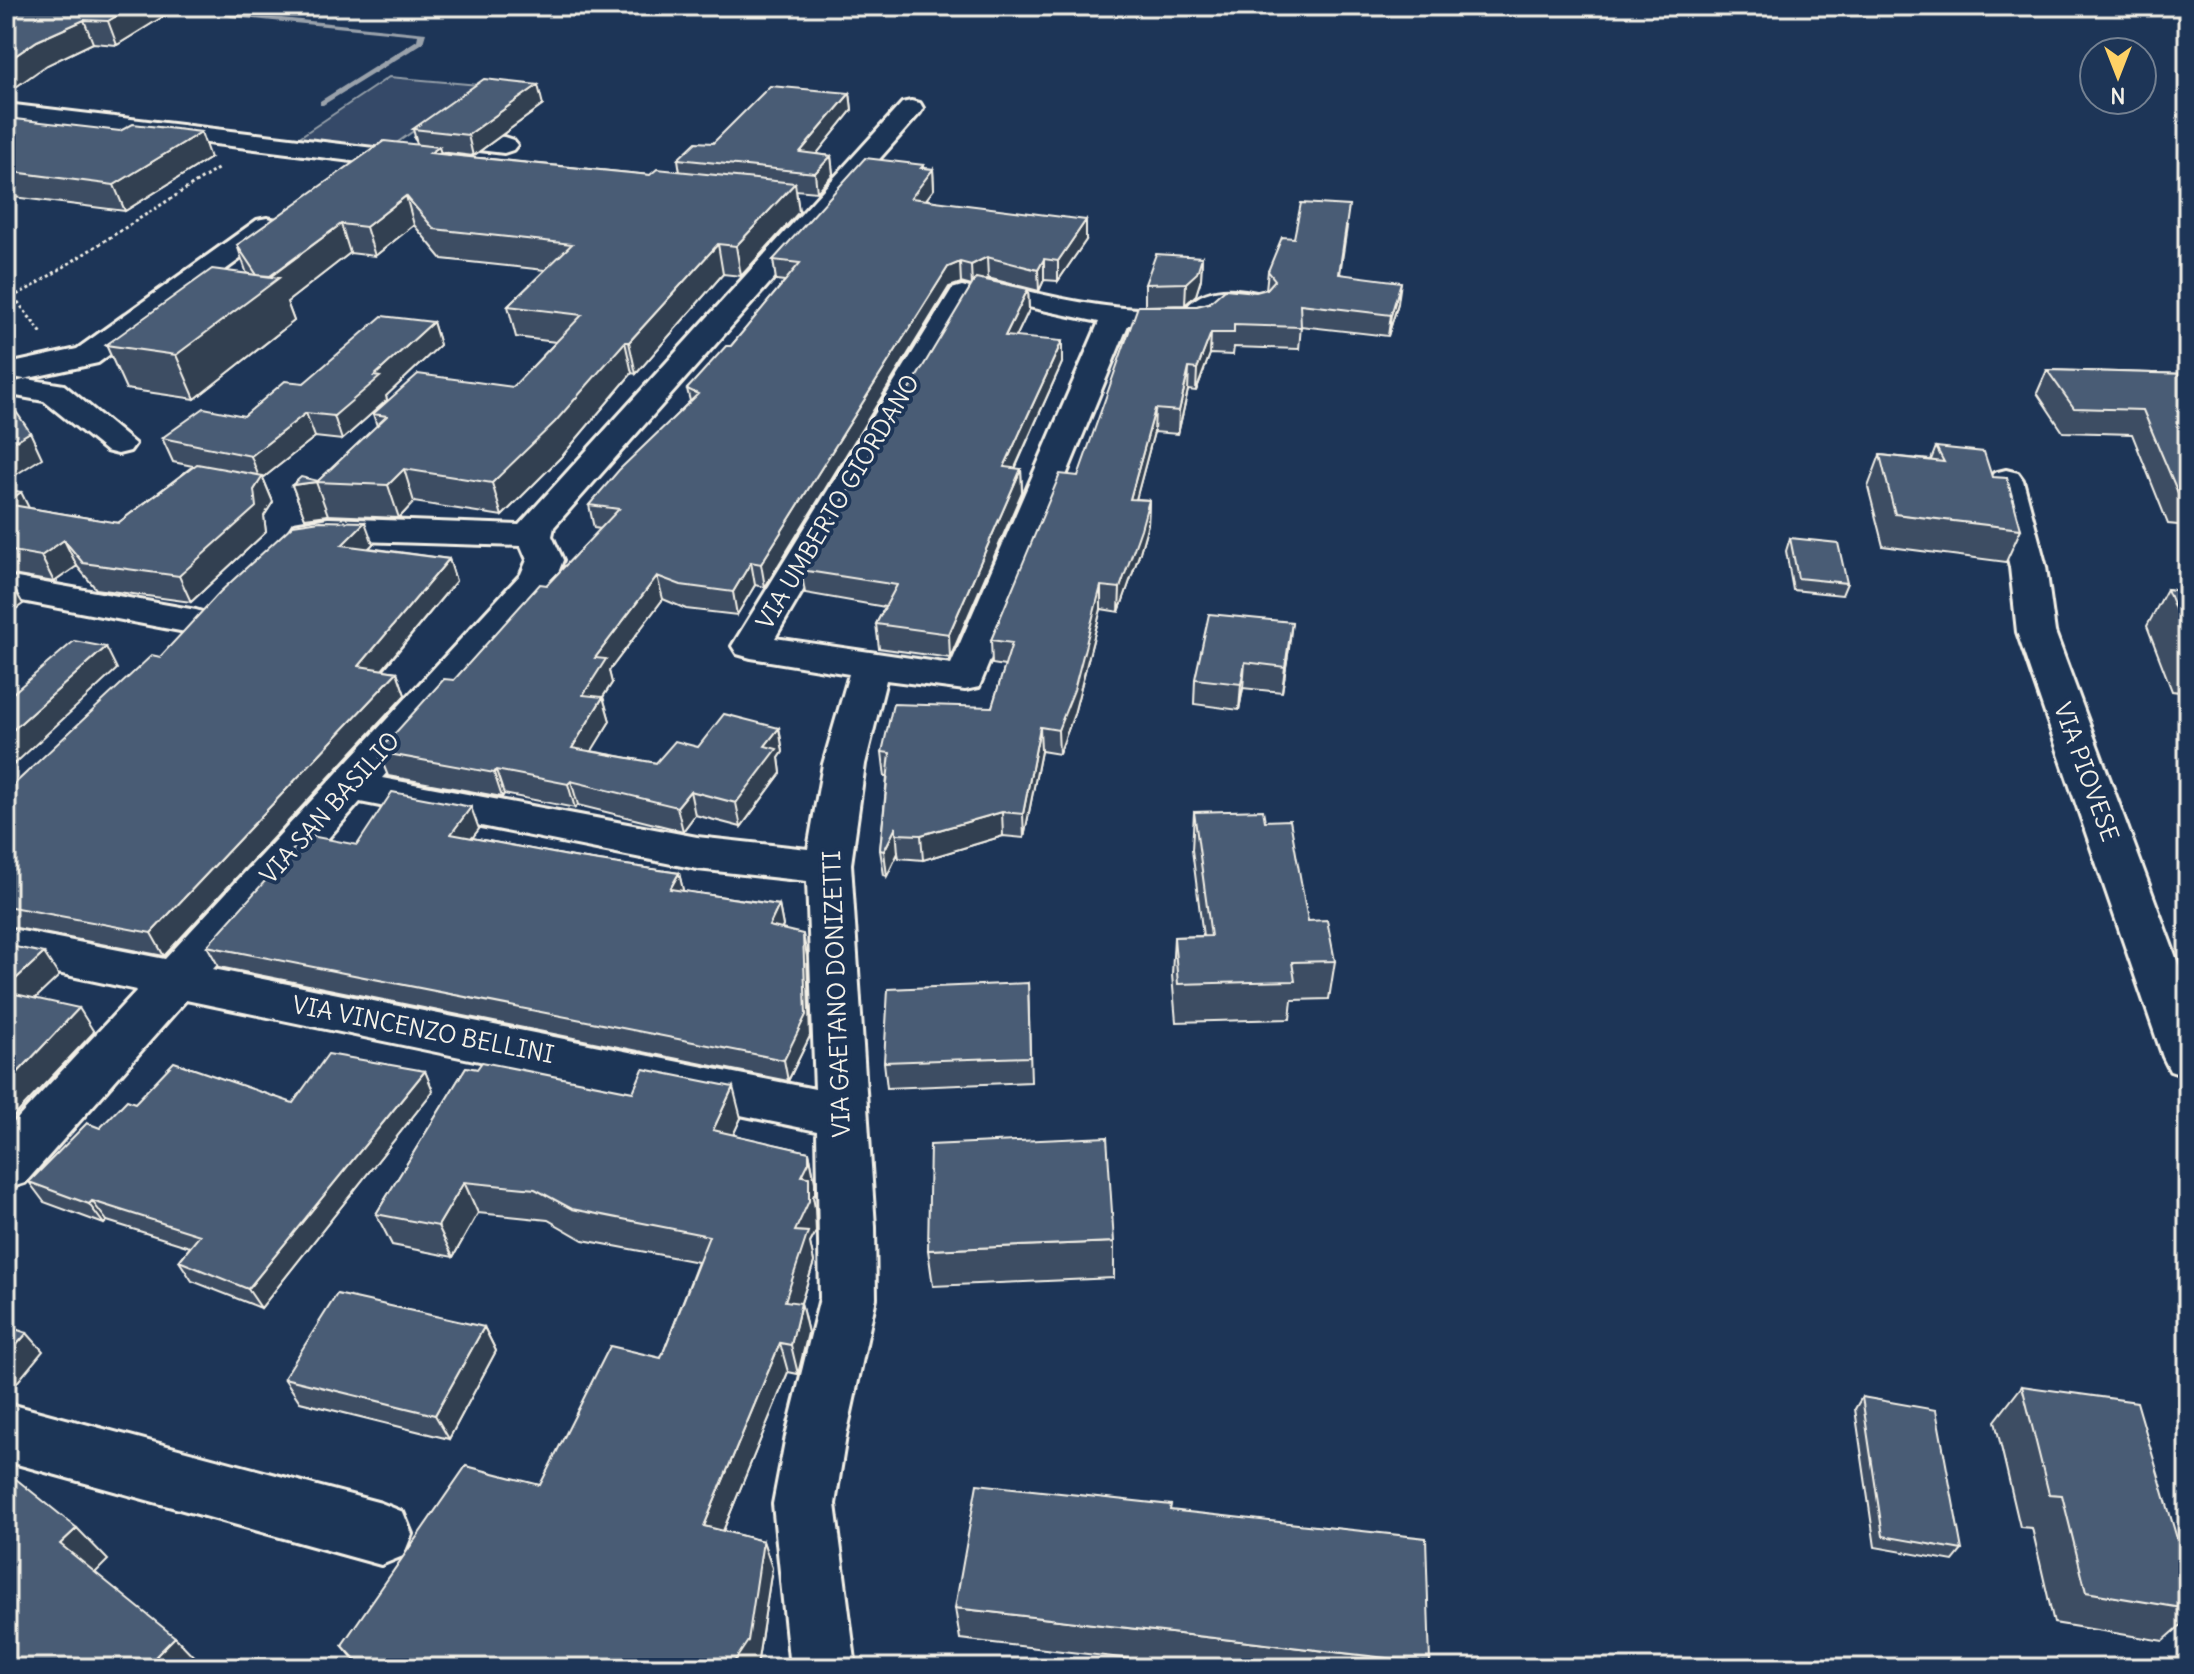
<svg xmlns="http://www.w3.org/2000/svg" width="2194" height="1674" viewBox="0 0 2194 1674" font-family="Delius,sans-serif">
<rect width="100%" height="100%" fill="#1d3557"/>
<filter id="ink" filterUnits="userSpaceOnUse"><feTurbulence type="fractalNoise" baseFrequency=".0125" numOctaves="2"/><feDisplacementMap in="SourceGraphic" scale="16" xChannelSelector="R" yChannelSelector="G"/><feConvolveMatrix kernelMatrix="1 2 1 2 8 2 1 2 1" color-interpolation-filters="sRGB"/></filter>
<g filter="url(#ink)">
<path fill="#354a67" stroke="#949ea8" stroke-width="2" d="M 389,77 L 479,85 L 388,149 L 298,138 Z"/>
<g fill="none" stroke-linecap="round" stroke-linejoin="round">
<path fill="#9aa2ab" fill-rule="evenodd" d="M 223,6 L 231,6 L 225,11 L 232,13 L 426,33 L 423,43 L 323,105 L 320,105 L 320,101 L 417,40 L 418,35 L 231,17 L 218,12 L 218,10 Z"/>
<g stroke="#f4f1e8" stroke-width="6">
<path id="minor" d="M 911,101 L 920,103 L 923,108 L 920,113 L 554,527 L 552,536 L 563,560 L 556,578 L 382,778 L 697,837 L 808,849 L 823,764 L 849,674 L 751,658 L 737,654 L 732,646 L 952,289 L 962,286 L 973,289 L 977,284 L 987,281 C 1050,297 1120,315 1186,308 C 1206,284 1238,288 1265,295 L 1270,301 L 1265,307 L 1255,310 L 1223,307 L 1206,322 L 1195,325 L 1128,325 L 979,687 L 965,690 L 886,680 L 865,764 L 851,864 L 875,1227 L 876,1298 L 846,1436 L 835,1504 L 856,1668 L 790,1668 L 773,1504 L 786,1436 L 820,1298 L 817,1131 L 186,1000 L 25,1183 L 6,1189 L 6,1131 L 137,990 L 6,962 L 6,928 L 165,959 L 521,574 L 527,560 L 521,546 L 328,540 L 307,543 L 294,540 L 289,532 L 294,524 L 328,518 L 519,525 L 902,103 ZM 976,296 L 1099,322 L 951,664 L 775,638 ZM 360,802 L 697,869 L 807,881 L 815,1089 L 213,969 Z
M 6,104 L 424,154 L 433,157 L 437,162 L 433,167 L 424,170 L 6,118 Z
M 429,130 L 504,137 L 513,140 L 517,145 L 513,150 L 504,153 L 420,143 L 416,138 L 420,133 Z
M 267,218 L 277,220 L 281,226 L 277,232 L 98,363 L 24,379 L 13,377 L 8,370 L 13,363 L 77,349 L 257,220 Z
M 27,379 L 64,385 L 135,444 L 130,451 L 118,454 L 106,451 L 44,401 L 16,396 L 11,389 L 16,382 Z
M 2006,470 L 2018,473 L 2023,480 L 2046,567 L 2055,632 L 2188,990 L 2188,1077 L 2170,1071 L 2163,1057 L 2017,632 L 2010,567 L 1989,480 L 1994,473 Z
M 6,576 L 196,610 L 209,614 L 215,622 L 209,630 L 196,634 L 6,598 Z
M 6,1403 L 381,1503 L 403,1512 L 412,1534 L 403,1556 L 381,1565 L 6,1461 Z"/>
</g>
<path stroke="#f4f1e8" stroke-width="3" stroke-dasharray="3 3" stroke-linecap="butt" d="M 14,297 L 43,335
M 6,300 L 32,287 L 219,168"/>
<use href="#minor" fill="#1d3557" fill-rule="evenodd"/>
</g>
<path fill="#3e4e64" stroke="#f4f1e8" stroke-width="2" d="M 6,6 L 176,6 L 177,8 L 117,45 L 93,43 L 47,65 Z
M 850,93 L 852,110 L 816,154 L 831,156 L 833,174 L 817,192 L 796,190 L 799,212 L 741,276 L 723,274 L 636,374 L 632,373 L 563,455 L 502,516 L 414,502 L 399,518 L 328,515 L 305,518 L 292,485 L 318,481 L 377,426 L 373,414 L 513,387 L 556,342 L 516,337 L 508,306 L 545,270 L 442,259 L 414,225 L 375,256 L 350,253 L 287,302 L 294,321 L 195,399 L 126,389 L 106,345 L 247,274 L 237,245 L 417,144 L 413,129 L 543,105 L 473,156 L 440,152 L 441,154 L 650,175 L 680,172 L 678,159 L 713,143 Z
M 6,112 L 8,118 L 210,158 L 125,211 L 6,196 Z
M 924,168 L 933,169 L 934,189 L 926,199 L 1086,240 L 1058,281 L 1044,280 L 1039,291 L 988,278 L 984,280 L 1028,289 L 1029,310 L 1016,337 L 1062,363 L 1015,469 L 1021,469 L 1022,492 L 950,658 L 879,648 L 876,624 L 885,607 L 805,593 L 801,570 L 972,286 L 961,283 L 949,287 L 765,587 L 755,585 L 737,615 L 686,609 L 663,599 L 609,671 L 612,683 L 603,697 L 610,721 L 591,751 L 656,763 L 698,747 L 779,728 L 783,752 L 779,758 L 781,773 L 741,827 L 695,815 L 683,831 L 578,805 L 575,808 L 504,794 L 502,797 L 388,776 L 378,752 L 454,680 L 601,529 L 594,528 L 589,505 L 690,401 L 687,389 L 731,346 L 785,281 L 776,280 L 773,260 Z
M 1347,227 L 1340,274 L 1398,303 L 1388,336 L 1301,326 L 1299,349 L 1234,347 L 1233,355 L 1210,354 L 1196,391 L 1188,390 L 1178,434 L 1154,432 L 1136,499 L 1149,500 L 1148,524 L 1140,552 L 1119,612 L 1101,609 L 1074,714 L 1059,754 L 1041,751 L 1024,838 L 1003,836 L 923,860 L 899,858 L 898,853 L 887,876 L 884,875 L 880,850 L 887,777 L 885,777 L 882,752 L 992,707 L 1005,666 L 992,664 L 991,640 L 1078,476 L 1197,306 L 1266,289 L 1268,271 L 1294,238 Z
M 1202,257 L 1201,279 L 1196,295 L 1185,305 L 1145,306 L 1145,284 Z
M 433,322 L 440,345 L 386,396 L 387,400 L 342,440 L 315,437 L 263,478 L 273,502 L 264,516 L 266,532 L 191,602 L 96,589 L 77,566 L 54,582 L 6,574 L 6,489 L 29,508 L 118,523 L 193,466 L 173,462 L 162,438 L 244,416 L 304,383 Z
M 2047,370 L 2188,374 L 2188,526 L 2168,524 L 2132,434 L 2063,432 L 2037,393 Z
M 1936,447 L 1992,477 L 2021,529 L 2006,562 L 1883,546 L 1868,487 L 1880,455 L 1931,460 Z
M 1790,538 L 1847,583 L 1842,595 L 1793,590 L 1786,551 Z
M 373,544 L 369,548 L 449,559 L 456,581 L 383,670 L 397,672 L 405,695 L 164,956 L 6,926 L 6,790 L 9,789 L 160,657 Z
M 2167,589 L 2188,592 L 2188,693 L 2172,691 L 2147,626 Z
M 1289,648 L 1282,692 L 1243,688 L 1239,710 L 1194,704 L 1195,679 Z
M 1194,812 L 1265,821 L 1308,921 L 1335,961 L 1329,999 L 1292,1000 L 1290,1019 L 1176,1022 L 1172,975 L 1174,937 L 1203,936 L 1192,850 Z
M 479,829 L 472,838 L 579,858 L 679,873 L 683,891 L 779,905 L 783,926 L 781,929 L 807,956 L 810,1036 L 788,1081 L 219,967 L 207,946 Z
M 1028,983 L 1031,1082 L 887,1088 L 884,1062 Z
M 466,1067 L 741,1118 L 733,1135 L 809,1152 L 815,1182 L 815,1193 L 813,1197 L 815,1208 L 816,1232 L 810,1243 L 814,1262 L 801,1303 L 808,1333 L 798,1374 L 788,1372 L 723,1531 L 763,1541 L 772,1568 L 757,1666 L 756,1668 L 361,1668 L 342,1645 L 540,1485 L 661,1358 L 698,1262 L 583,1240 L 548,1220 L 478,1213 L 453,1257 L 392,1245 L 376,1214 Z
M 425,1071 L 433,1091 L 261,1308 L 192,1281 L 179,1261 L 190,1247 L 107,1221 L 104,1224 L 44,1202 L 29,1182 L 135,1103 L 293,1103 Z
M 1114,1242 L 1114,1278 L 933,1286 L 928,1250 Z
M 484,1327 L 496,1351 L 449,1439 L 300,1402 L 284,1378 Z
M 2022,1386 L 2188,1576 L 2188,1619 L 2163,1641 L 2054,1623 L 2032,1528 L 2020,1527 L 1995,1421 Z
M 1862,1397 L 1962,1550 L 1953,1561 L 1875,1547 L 1855,1409 Z
M 955,1608 L 1430,1663 L 1428,1668 L 1206,1668 L 960,1639 Z"/>
<path fill="#324051" stroke="#f4f1e8" stroke-width="2" d="M 133,6 L 176,6 L 177,8 L 117,45 L 108,21 Z
M 84,20 L 93,43 L 47,65 L 6,94 L 6,62 L 37,41 Z
M 538,85 L 543,105 L 473,156 L 468,135 Z
M 850,93 L 852,110 L 803,171 L 800,152 Z
M 201,132 L 210,158 L 125,211 L 114,185 Z
M 439,147 L 447,175 L 430,153 Z
M 831,156 L 833,174 L 817,192 L 815,173 Z
M 924,165 L 925,179 L 933,169 L 934,189 L 912,218 L 911,198 L 921,168 Z
M 795,183 L 799,212 L 741,276 L 736,246 Z
M 406,196 L 414,225 L 375,256 L 366,227 Z
M 1086,220 L 1086,240 L 1058,281 L 1058,261 Z
M 341,224 L 350,253 L 287,302 L 294,321 L 195,399 L 176,355 L 262,283 Z
M 718,244 L 723,274 L 636,374 L 629,342 Z
M 987,257 L 988,278 L 972,286 L 971,265 Z
M 1202,257 L 1201,279 L 1196,295 L 1185,305 L 1186,283 Z
M 1044,259 L 1044,280 L 1039,291 L 1038,270 Z
M 960,262 L 961,283 L 949,287 L 765,587 L 761,564 L 948,267 Z
M 1401,282 L 1398,303 L 1388,336 L 1391,315 Z
M 1028,289 L 1029,310 L 1006,358 L 1005,336 Z
M 433,322 L 440,345 L 386,396 L 387,400 L 342,440 L 334,416 L 374,376 Z
M 1211,333 L 1210,354 L 1196,391 L 1197,369 Z
M 1062,341 L 1062,363 L 1005,490 L 1004,467 Z
M 625,342 L 632,373 L 563,455 L 502,516 L 492,483 Z
M 1189,368 L 1188,390 L 1178,434 L 1179,411 Z
M 1155,409 L 1154,432 L 1130,522 L 1130,499 Z
M 306,413 L 315,437 L 263,478 L 273,502 L 264,516 L 266,532 L 191,602 L 179,576 L 254,490 L 260,480 L 251,456 Z
M 30,432 L 42,458 L 6,481 L 6,447 Z
M 404,469 L 414,502 L 399,518 L 388,485 Z
M 1021,469 L 1022,492 L 950,658 L 949,634 Z
M 316,482 L 328,515 L 305,518 L 292,485 Z
M 21,492 L 34,518 L 6,503 Z
M 1149,500 L 1148,524 L 1140,552 L 1119,612 L 1120,588 Z
M 365,522 L 373,544 L 350,567 L 342,545 Z
M 64,540 L 77,566 L 54,582 L 41,556 Z
M 449,559 L 456,581 L 367,688 L 359,666 Z
M 751,562 L 755,585 L 737,615 L 733,592 Z
M 657,576 L 663,599 L 609,671 L 612,683 L 589,718 L 583,695 L 595,658 Z
M 8,578 L 23,604 L 6,616 L 6,580 Z
M 1101,586 L 1101,609 L 1074,714 L 1059,754 L 1058,730 Z
M 1292,622 L 1289,648 L 1282,692 L 1285,667 Z
M 106,647 L 117,669 L 6,772 L 6,736 Z
M 1245,662 L 1243,688 L 1239,710 L 1241,684 Z
M 397,672 L 405,695 L 164,956 L 151,933 Z
M 603,697 L 610,721 L 579,772 L 572,748 Z
M 1040,727 L 1041,751 L 1024,838 L 1023,814 Z
M 779,728 L 783,752 L 779,758 L 781,773 L 741,827 L 736,803 L 765,746 Z
M 496,770 L 504,794 L 502,797 L 494,773 Z
M 571,781 L 578,805 L 575,808 L 568,784 Z
M 690,791 L 695,815 L 683,831 L 677,807 Z
M 471,807 L 479,829 L 459,855 L 451,834 Z
M 1002,812 L 1003,836 L 923,860 L 921,835 Z
M 896,827 L 898,853 L 887,876 L 884,851 Z
M 679,873 L 684,894 L 670,889 Z
M 779,905 L 783,926 L 773,947 L 769,926 Z
M 803,934 L 807,956 L 810,1036 L 788,1081 L 784,1060 Z
M 44,953 L 59,976 L 19,1014 L 6,995 L 6,988 Z
M 79,1008 L 94,1032 L 6,1125 L 6,1085 Z
M 425,1071 L 433,1091 L 261,1308 L 248,1289 Z
M 733,1087 L 741,1118 L 721,1161 L 713,1130 Z
M 809,1152 L 815,1182 L 815,1193 L 813,1197 L 815,1208 L 816,1232 L 810,1243 L 814,1262 L 792,1330 L 785,1301 L 802,1176 Z
M 464,1182 L 478,1213 L 453,1257 L 438,1226 Z
M 92,1201 L 107,1221 L 104,1224 L 89,1204 Z
M 801,1303 L 808,1333 L 798,1374 L 791,1345 Z
M 484,1327 L 496,1351 L 449,1439 L 435,1415 Z
M 27,1333 L 43,1351 L 6,1396 L 6,1357 Z
M 780,1343 L 788,1372 L 714,1553 L 704,1526 Z
M 77,1528 L 108,1560 L 92,1576 L 60,1544 Z
M 763,1541 L 772,1568 L 757,1666 L 756,1668 L 730,1668 Z
M 175,1637 L 204,1667 L 203,1668 L 168,1668 L 156,1656 Z"/>
<path fill="#485b74" stroke="#f4f1e8" stroke-width="2" d="M 6,6 L 133,6 L 108,21 L 84,20 L 37,41 L 6,62 Z
M 484,79 L 538,85 L 468,135 L 413,129 Z
M 770,86 L 850,93 L 800,152 L 831,156 L 815,173 L 678,159 L 696,142 L 713,143 Z
M 6,118 L 120,131 L 133,124 L 201,132 L 114,185 L 6,171 Z
M 384,141 L 439,147 L 430,153 L 650,175 L 657,169 L 795,183 L 736,246 L 718,244 L 629,342 L 625,342 L 555,422 L 492,483 L 404,469 L 388,485 L 316,482 L 292,485 L 301,477 L 318,481 L 387,416 L 373,414 L 418,374 L 513,387 L 582,315 L 508,306 L 572,244 L 434,229 L 406,196 L 366,227 L 341,224 L 270,276 L 257,275 L 237,245 Z
M 865,158 L 924,165 L 921,168 L 933,169 L 911,198 L 1086,220 L 1058,261 L 1044,259 L 1038,270 L 987,257 L 971,265 L 960,262 L 948,267 L 761,564 L 751,562 L 733,592 L 681,585 L 657,576 L 595,658 L 606,659 L 583,695 L 603,697 L 572,748 L 656,763 L 675,741 L 698,747 L 724,714 L 779,728 L 765,746 L 777,749 L 736,803 L 690,791 L 677,807 L 571,781 L 568,784 L 496,770 L 494,773 L 378,752 L 444,679 L 454,680 L 540,584 L 547,585 L 619,509 L 589,505 L 619,470 L 698,394 L 687,389 L 726,346 L 731,346 L 800,263 L 773,260 Z
M 1301,203 L 1349,206 L 1339,274 L 1401,282 L 1391,315 L 1300,304 L 1301,327 L 1234,325 L 1234,333 L 1211,333 L 1197,369 L 1189,368 L 1179,411 L 1155,409 L 1130,499 L 1149,500 L 1141,529 L 1120,588 L 1101,586 L 1074,690 L 1058,730 L 1040,727 L 1023,814 L 1002,812 L 921,835 L 896,834 L 896,827 L 884,851 L 880,850 L 890,753 L 882,752 L 893,704 L 992,707 L 1012,643 L 991,640 L 1060,474 L 1078,476 L 1138,306 L 1197,306 L 1209,303 L 1225,289 L 1256,292 L 1267,289 L 1275,280 L 1268,271 L 1282,237 L 1294,238 Z
M 1156,254 L 1202,257 L 1197,273 L 1186,283 L 1145,284 Z
M 212,269 L 279,278 L 176,355 L 106,345 Z
M 976,278 L 1028,289 L 1005,336 L 1062,341 L 1004,467 L 1021,469 L 949,634 L 876,624 L 897,585 L 801,570 Z
M 382,316 L 433,322 L 374,376 L 380,377 L 334,416 L 306,413 L 251,456 L 162,438 L 204,408 L 244,416 L 285,381 L 304,383 Z
M 2047,370 L 2188,374 L 2188,500 L 2181,500 L 2143,410 L 2074,408 Z
M 6,397 L 30,432 L 6,447 Z
M 1936,447 L 1984,452 L 1992,477 L 2007,478 L 2021,529 L 1895,514 L 1880,455 L 1944,462 Z
M 197,464 L 263,476 L 254,490 L 256,507 L 179,576 L 83,563 L 64,540 L 41,556 L 6,550 L 6,504 L 118,523 Z
M 6,489 L 21,492 L 6,503 Z
M 320,521 L 365,522 L 342,545 L 449,559 L 359,666 L 397,672 L 151,933 L 6,906 L 6,790 L 9,789 L 152,655 L 160,657 L 220,592 L 293,525 Z
M 1790,538 L 1838,543 L 1847,583 L 1798,578 Z
M 2167,589 L 2188,592 L 2188,641 Z
M 1209,614 L 1292,622 L 1285,667 L 1245,662 L 1241,684 L 1195,679 Z
M 74,641 L 106,647 L 6,736 L 6,699 Z
M 392,792 L 471,807 L 451,834 L 579,858 L 679,873 L 670,889 L 779,905 L 769,926 L 803,934 L 806,1015 L 784,1060 L 207,946 L 306,835 L 357,845 Z
M 1263,810 L 1265,821 L 1290,820 L 1308,921 L 1327,920 L 1335,961 L 1292,962 L 1295,981 L 1178,984 L 1174,937 L 1211,936 L 1194,812 Z
M 6,945 L 44,953 L 6,988 Z
M 1028,983 L 1030,1057 L 884,1062 L 888,989 Z
M 6,992 L 79,1008 L 6,1085 Z
M 328,1054 L 425,1071 L 248,1289 L 179,1261 L 200,1235 L 92,1201 L 89,1204 L 29,1182 L 87,1123 L 100,1128 L 127,1100 L 135,1103 L 174,1062 L 293,1103 Z
M 482,1062 L 633,1092 L 643,1069 L 733,1087 L 713,1130 L 809,1152 L 809,1162 L 802,1176 L 809,1177 L 809,1201 L 795,1231 L 808,1232 L 785,1301 L 801,1303 L 791,1345 L 780,1343 L 704,1526 L 763,1541 L 748,1641 L 730,1668 L 369,1668 L 354,1658 L 342,1645 L 466,1466 L 540,1485 L 610,1346 L 661,1358 L 709,1236 L 572,1209 L 535,1189 L 464,1182 L 438,1226 L 376,1214 L 466,1067 L 477,1069 Z
M 1107,1137 L 1114,1242 L 928,1250 L 930,1145 Z
M 337,1294 L 484,1327 L 435,1415 L 284,1378 Z
M 6,1326 L 27,1333 L 6,1357 Z
M 2022,1386 L 2137,1402 L 2188,1576 L 2188,1609 L 2086,1592 L 2062,1495 L 2049,1494 Z
M 1862,1397 L 1936,1410 L 1962,1550 L 1883,1536 Z
M 6,1471 L 77,1528 L 60,1544 L 175,1637 L 156,1656 L 170,1668 L 6,1668 Z
M 977,1484 L 1171,1505 L 1170,1510 L 1426,1538 L 1430,1663 L 955,1608 Z"/>
</g>
<g text-anchor="middle" stroke-width="8" stroke-linejoin="round" paint-order="stroke">
<g font-size="24" fill="#f4f1e8" stroke="#1d3557">
<text transform="translate(838 502) rotate(-59)" y="8">VIA UMBERTO GIORDANO</text>
<text transform="translate(2086 772) rotate(70)" y="8">VIA PIOVESE</text>
<text transform="translate(330 808) rotate(-48)" y="8">VIA SAN BASILIO</text>
<text transform="translate(837 994) rotate(-92)" y="8">VIA GAETANO DONIZETTI</text>
<text transform="translate(423 1030) rotate(11)" y="8">VIA VINCENZO BELLINI</text>
</g>
</g>
<rect width="2194" height="1674" fill="none" stroke="#1d3557" stroke-width="32"/>
<rect x="16" y="16" width="2162" height="1642" fill="none" stroke="#f4f1e8" stroke-width="3" filter="url(#ink)"/>
<g transform="translate(2118 76) rotate(180)"><circle r="38" fill="#1d3557" stroke="#738091" stroke-width="2"/>
<path d="M0-6L14 30L0 20L-14 30Z" fill="#ffd166"/>
<text y="-12" font-size="22" font-weight="bold" text-anchor="middle" fill="#f4f1e8">N</text>
</g>
</svg>
